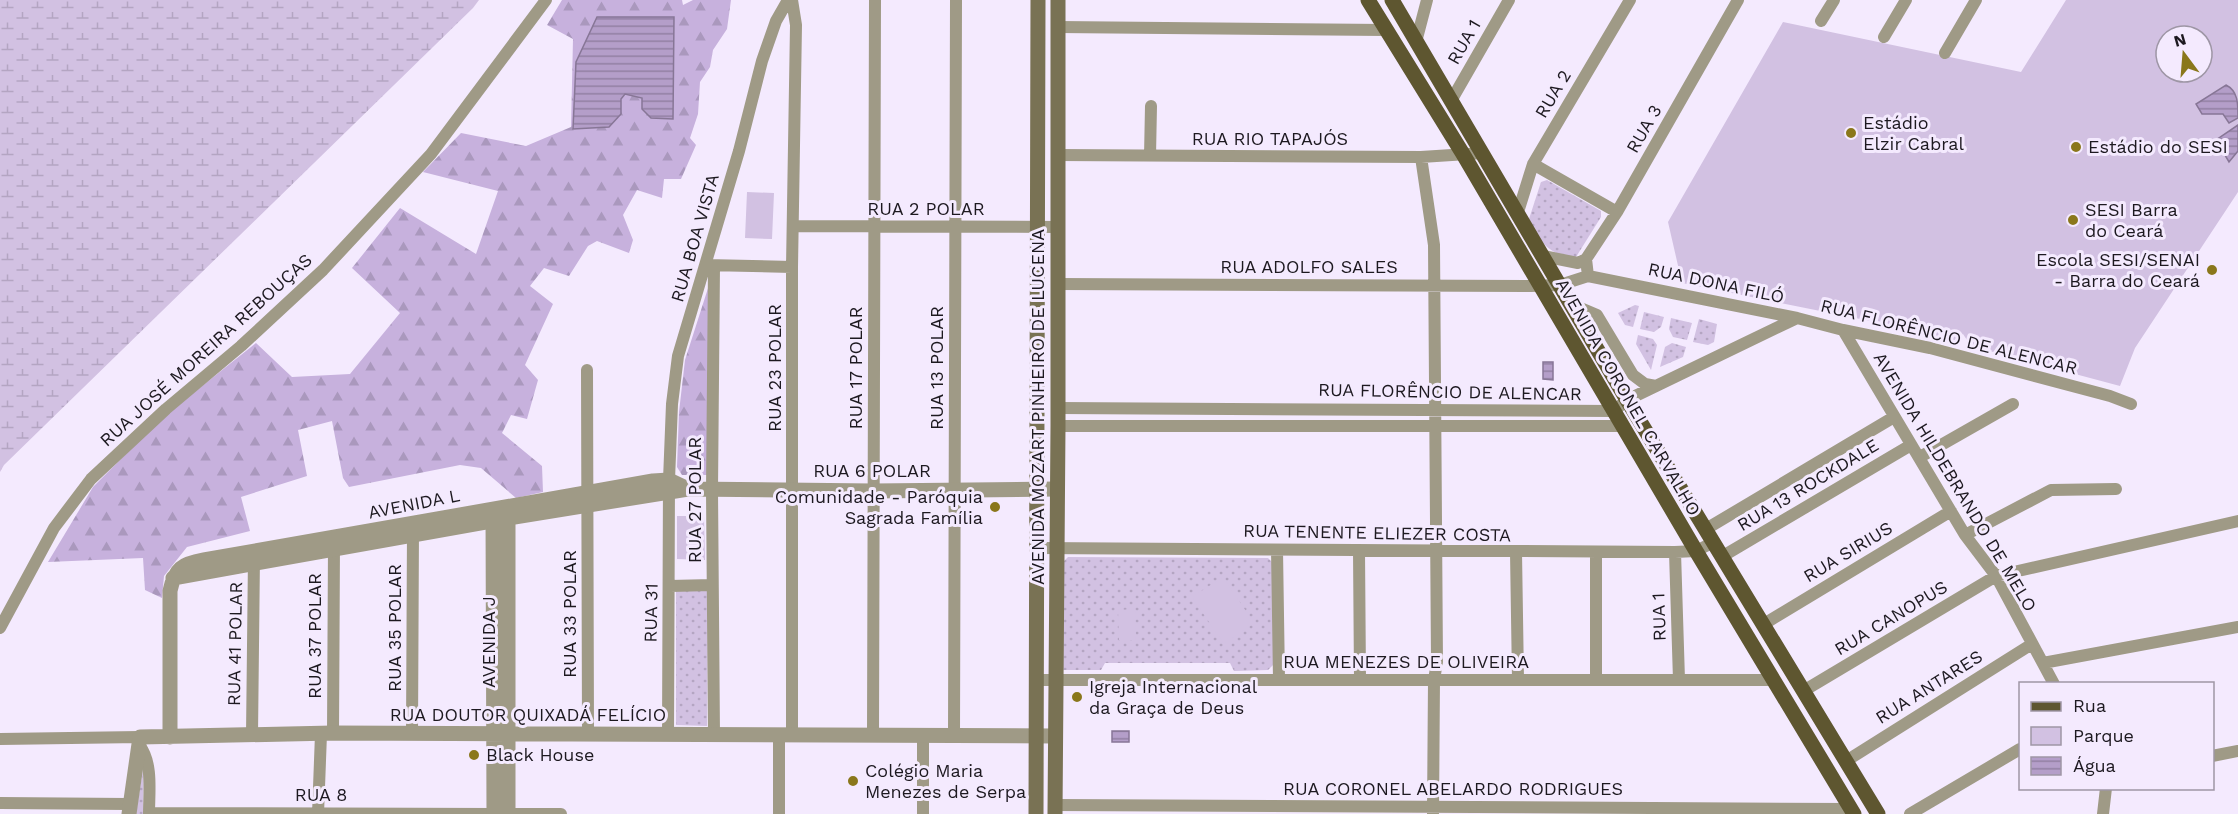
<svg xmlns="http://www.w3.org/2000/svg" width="2238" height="814" viewBox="0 0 2238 814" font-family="'Work Sans',sans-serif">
<defs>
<pattern id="green-dots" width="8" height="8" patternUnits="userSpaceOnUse" patternTransform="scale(1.5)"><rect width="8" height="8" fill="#d2c1e2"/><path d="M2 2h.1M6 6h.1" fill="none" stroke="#b4a5c2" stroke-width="1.8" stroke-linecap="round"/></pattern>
<pattern id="forest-firs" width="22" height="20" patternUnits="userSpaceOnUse" patternTransform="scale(1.5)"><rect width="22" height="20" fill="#c7b1dd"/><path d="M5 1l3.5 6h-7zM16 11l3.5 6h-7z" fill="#aa98bd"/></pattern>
<pattern id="wetland-marsh" width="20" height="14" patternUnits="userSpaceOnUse" patternTransform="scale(1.5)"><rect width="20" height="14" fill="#d2c1e2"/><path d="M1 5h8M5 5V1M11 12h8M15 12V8" fill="none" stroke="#b4a5c2"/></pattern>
<pattern id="water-rules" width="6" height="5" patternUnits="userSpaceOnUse" patternTransform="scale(1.5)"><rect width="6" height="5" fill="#b49ec9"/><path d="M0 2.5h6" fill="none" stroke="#9280a3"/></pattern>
</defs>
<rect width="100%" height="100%" fill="#f4eafe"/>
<path fill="url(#green-dots)" d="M 1547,180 L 1601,211 L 1601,217 L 1576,257 C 1549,256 1540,242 1529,219 L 1541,182 Z
M 1635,305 L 1639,306 L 1633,327 L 1625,325 L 1618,313 Z
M 1644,312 L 1664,317 L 1661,327 L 1654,332 L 1640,329 Z
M 1671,318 L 1692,323 L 1687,340 L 1673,337 L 1669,329 Z
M 1699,319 L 1717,324 L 1714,342 L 1708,345 L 1693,342 Z
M 1638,335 L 1653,339 L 1657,345 L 1651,370 L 1636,344 Z
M 1672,343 L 1686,347 L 1683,357 L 1660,367 L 1665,347 Z
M 1068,557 L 1268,558 L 1275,565 L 1275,663 L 1268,670 L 1234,671 L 1230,663 L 1105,663 L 1101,670 L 1062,670 L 1061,564 Z
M 676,591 L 708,591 L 707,726 L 676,725 Z
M 144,763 L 143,814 L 136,814 Z"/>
<path fill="url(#forest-firs)" d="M 562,0 L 682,0 L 683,5 L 693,0 L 731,0 L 727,29 L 713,50 L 710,67 L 700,82 L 698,114 L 690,138 L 696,145 L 681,179 L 664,179 L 662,198 L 637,190 L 623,215 L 633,240 L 629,253 L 597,241 L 588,246 L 569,276 L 544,268 L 530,286 L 553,304 L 525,365 L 538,380 L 527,419 L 511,415 L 502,433 L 542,466 L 543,492 L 516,498 L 481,468 L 460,465 L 349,487 L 343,478 L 332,421 L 298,430 L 307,476 L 241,497 L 250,531 L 187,547 L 164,576 L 162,598 L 145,590 L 143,558 L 48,562 L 93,487 L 162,418 L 256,343 L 292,377 L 350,374 L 400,313 L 352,268 L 400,208 L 476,254 L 498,191 L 423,172 L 461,133 L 526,146 L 571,127 L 573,39 L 547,25 Z
M 710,282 L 709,475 L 682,475 L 677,467 L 679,412 L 685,360 Z"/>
<path fill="url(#wetland-marsh)" d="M 0,0 L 479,0 L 473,8 L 4,465 L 0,472 Z"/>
<path fill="#d2c1e2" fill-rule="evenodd" d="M 2066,0 L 2238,0 L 2238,192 L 2135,348 L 2120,386 L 1971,346 L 1963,334 L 1953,341 L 1900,327 L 1682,283 L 1668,222 L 1783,22 L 2021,72 ZM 2166,36 L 2202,36 L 2202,72 L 2166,72 Z
M 747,192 L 774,193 L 772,239 L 745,238 Z
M 677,516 L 704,516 L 705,560 L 677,559 Z
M 1223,577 L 1254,623 L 1224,644 L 1192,597 Z
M 1135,609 L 1136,640 L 1119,640 L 1118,610 Z"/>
<path fill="url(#water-rules)" stroke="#877696" stroke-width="1.5" d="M 597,17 L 674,17 L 673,119 L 651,118 L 642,109 L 642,98 L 625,94 L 621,99 L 621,114 L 609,127 L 573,129 L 576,62 Z
M 2226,85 C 2238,91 2238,103 2238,118 L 2229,123 L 2223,114 L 2202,114 L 2196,104 Z
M 2238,125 L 2238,151 L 2229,162 L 2216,140 Z
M 1543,362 L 1553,362 L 1553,380 L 1543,379 Z
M 1112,731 L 1129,731 L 1129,742 L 1112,742 Z"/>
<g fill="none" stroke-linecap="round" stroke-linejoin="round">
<path stroke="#9f9a86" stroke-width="12" d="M 1821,21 L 1834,0
M 1058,27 L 1385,30
M 1884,37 L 1906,0
M 1416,42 L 1427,0
M 1945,53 L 1976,0
M 1451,101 L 1509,0
M 1058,155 L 1421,157 L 1483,153
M 1150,156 L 1151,106
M 1421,157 L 1434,245 L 1437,662 L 1434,680 L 1433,813
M 1533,164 L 1617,212
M 1518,212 L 1533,164 L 1630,0
M 794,226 L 1058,227
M 1543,256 L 1578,263 L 1586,259
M 706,265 L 792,267
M 1588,276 L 1586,259 L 1617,212 L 1738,0
M 1058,284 L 1531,286 L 1560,285 L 1588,276 L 1797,318 L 1843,330 L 1930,348 L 2110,396 L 2131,404
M 1571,304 L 1597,315 L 1633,375 L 1645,384 L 1656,386
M 1843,330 L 1965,535 L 1996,576 L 2054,684
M 587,370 L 588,735
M 1058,408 L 1614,411 L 1627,400 L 1797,318
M 1058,426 L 1622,426
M 1920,457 L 2013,404
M 1706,529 L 1894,417
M 1965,535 L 2051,490 L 2116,489
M 1038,548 L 1675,552 L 1696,551 L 1714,542
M 1277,550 L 1279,680
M 1359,551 L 1360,680
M 1516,552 L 1518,680
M 1675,552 L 1679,680
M 1723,556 L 1911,445
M 670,586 L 712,585
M 1764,624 L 1951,511
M 0,628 L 54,528 L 91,479 L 166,409 L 241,346 L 323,270 L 431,154 L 546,0
M 2043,663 L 2238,627
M 1037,680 L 1774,680
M 1596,680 L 1596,552
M 1805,690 L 1996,576 L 2238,521
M 333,733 L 334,543
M 412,734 L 413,528
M 252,735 L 254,556
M 668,735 L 669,480 L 672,404 L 678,356 L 739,151 L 762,61 L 776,21 L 788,0
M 714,735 L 712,490 L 714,266
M 779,735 L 779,814
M 792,735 L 792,267 L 796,25 L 792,0
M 873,736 L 875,0
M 923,736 L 923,814
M 954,736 L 956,0
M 0,739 L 140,737
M 140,746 C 153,764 149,792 149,814
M 2212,756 L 2238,751
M 1846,761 L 2032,644
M 0,803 L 129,804
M 1055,805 L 1851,809
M 149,813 L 494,814
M 318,814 L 321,734
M 508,814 L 561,814
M 1910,814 L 2020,749
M 2103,814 L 2106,788"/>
<path stroke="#9f9a86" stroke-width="15" d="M 508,508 L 508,814
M 493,511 L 494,814
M 173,578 L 508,518 L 688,489 L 873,491 L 1056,489
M 170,737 L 170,591 C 175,568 182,564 204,560 L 653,481 L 669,480 L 688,489
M 129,814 L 140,737 L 333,733 L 1055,736"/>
<path stroke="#797254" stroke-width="15" d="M 1036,814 L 1038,0
M 1055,814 L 1058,426 L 1058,0"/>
<path stroke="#5e5630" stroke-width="15" d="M 1368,0 L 1463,154 L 1696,551 L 1854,814
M 1392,0 L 1627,400 L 1878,814"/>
</g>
<g fill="#8a771b" stroke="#f4eafe" stroke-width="2">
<circle cx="1851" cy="133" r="6"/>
<circle cx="2076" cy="147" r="6"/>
<circle cx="2073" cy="220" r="6"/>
<circle cx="2212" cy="270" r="6"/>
<circle cx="995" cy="507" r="6"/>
<circle cx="1077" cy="697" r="6"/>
<circle cx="474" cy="755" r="6"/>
<circle cx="853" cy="781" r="6"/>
</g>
<g text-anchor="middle" stroke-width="6" stroke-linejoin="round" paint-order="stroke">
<g font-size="18" fill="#1d1920" stroke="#f4eafe">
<text transform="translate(1464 42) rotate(-60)" y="6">RUA 1</text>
<text transform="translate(1553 94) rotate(-59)" y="6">RUA 2</text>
<text transform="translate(1644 129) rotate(-60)" y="6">RUA 3</text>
<text x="1270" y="145">RUA RIO TAPAJÓS</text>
<text x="926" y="215">RUA 2 POLAR</text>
<text transform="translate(695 238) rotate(-74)" y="6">RUA BOA VISTA</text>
<text x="1309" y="273">RUA ADOLFO SALES</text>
<text transform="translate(1716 283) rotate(12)" y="6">RUA DONA FILÓ</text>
<text transform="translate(1949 337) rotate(14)" y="6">RUA FLORÊNCIO DE ALENCAR</text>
<text transform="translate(206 350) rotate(-42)" y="6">RUA JOSÉ MOREIRA REBOUÇAS</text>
<text transform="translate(775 368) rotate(-90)" y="6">RUA 23 POLAR</text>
<text transform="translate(856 368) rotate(-90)" y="6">RUA 17 POLAR</text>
<text transform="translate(937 368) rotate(-90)" y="6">RUA 13 POLAR</text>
<text transform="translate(1450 392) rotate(1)" y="6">RUA FLORÊNCIO DE ALENCAR</text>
<text transform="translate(1628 397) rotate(60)" y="6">AVENIDA CORONEL CARVALHO</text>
<text transform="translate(1038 407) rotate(-90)" y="6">AVENIDA MOZART PINHEIRO DE LUCENA</text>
<text x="872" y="477">RUA 6 POLAR</text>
<text transform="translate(1955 482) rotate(59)" y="6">AVENIDA HILDEBRANDO DE MELO</text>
<text transform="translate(1808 485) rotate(-31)" y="6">RUA 13 ROCKDALE</text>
<text transform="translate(695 500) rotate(-90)" y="6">RUA 27 POLAR</text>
<text transform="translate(414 504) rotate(-11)" y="6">AVENIDA L</text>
<text transform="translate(1377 533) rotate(1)" y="6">RUA TENENTE ELIEZER COSTA</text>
<text transform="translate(1848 552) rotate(-31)" y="6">RUA SIRIUS</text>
<text transform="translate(651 613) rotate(-89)" y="6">RUA 31</text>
<text transform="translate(570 614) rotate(-90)" y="6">RUA 33 POLAR</text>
<text transform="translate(1659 617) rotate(-92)" y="6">RUA 1</text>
<text transform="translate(1891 618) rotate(-31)" y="6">RUA CANOPUS</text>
<text transform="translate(395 628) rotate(-90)" y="6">RUA 35 POLAR</text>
<text transform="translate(315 636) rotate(-90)" y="6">RUA 37 POLAR</text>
<text transform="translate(489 642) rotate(-90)" y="6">AVENIDA J</text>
<text transform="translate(235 644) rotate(-89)" y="6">RUA 41 POLAR</text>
<text x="1406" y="668">RUA MENEZES DE OLIVEIRA</text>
<text transform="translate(1929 687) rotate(-32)" y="6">RUA ANTARES</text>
<text x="528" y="721">RUA DOUTOR QUIXADÁ FELÍCIO</text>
<text x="1453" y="795">RUA CORONEL ABELARDO RODRIGUES</text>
<text x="321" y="801">RUA 8</text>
</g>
<g font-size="18" fill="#1d1920" stroke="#f4eafe" text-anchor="start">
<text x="1863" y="129">Estádio<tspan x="1863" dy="21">Elzir Cabral</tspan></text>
<text x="2088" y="153">Estádio do SESI</text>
<text x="2085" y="216">SESI Barra<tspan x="2085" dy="21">do Ceará</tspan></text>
<text x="2200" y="266" text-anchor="end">Escola SESI/SENAI<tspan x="2200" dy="21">- Barra do Ceará</tspan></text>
<text x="983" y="503" text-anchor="end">Comunidade - Paróquia<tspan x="983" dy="21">Sagrada Família</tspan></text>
<text x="1089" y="693">Igreja Internacional<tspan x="1089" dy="21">da Graça de Deus</tspan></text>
<text x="486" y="761">Black House</text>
<text x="865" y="777">Colégio Maria<tspan x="865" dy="21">Menezes de Serpa</tspan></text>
</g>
</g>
<rect x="2019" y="682" width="195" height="108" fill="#f4eafe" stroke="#9e96a5" stroke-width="1.5"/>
<rect x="2031" y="702" width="30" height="9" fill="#5e5630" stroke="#9e96a5" stroke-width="1.5"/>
<text x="2073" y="712" font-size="18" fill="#1d1920">Rua</text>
<rect x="2031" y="727" width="30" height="18" fill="#d2c1e2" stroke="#9e96a5" stroke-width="1.5"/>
<text x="2073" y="742" font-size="18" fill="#1d1920">Parque</text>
<rect x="2031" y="757" width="30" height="18" fill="url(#water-rules)" stroke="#9e96a5" stroke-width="1.5"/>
<text x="2073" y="772" font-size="18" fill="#1d1920">Água</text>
<g transform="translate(2184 54) rotate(344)"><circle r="28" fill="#f4eafe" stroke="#9e96a5" stroke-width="1.5"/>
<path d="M0-4.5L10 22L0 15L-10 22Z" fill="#8a771b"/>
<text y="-9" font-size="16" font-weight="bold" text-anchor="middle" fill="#1d1920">N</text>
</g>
</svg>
